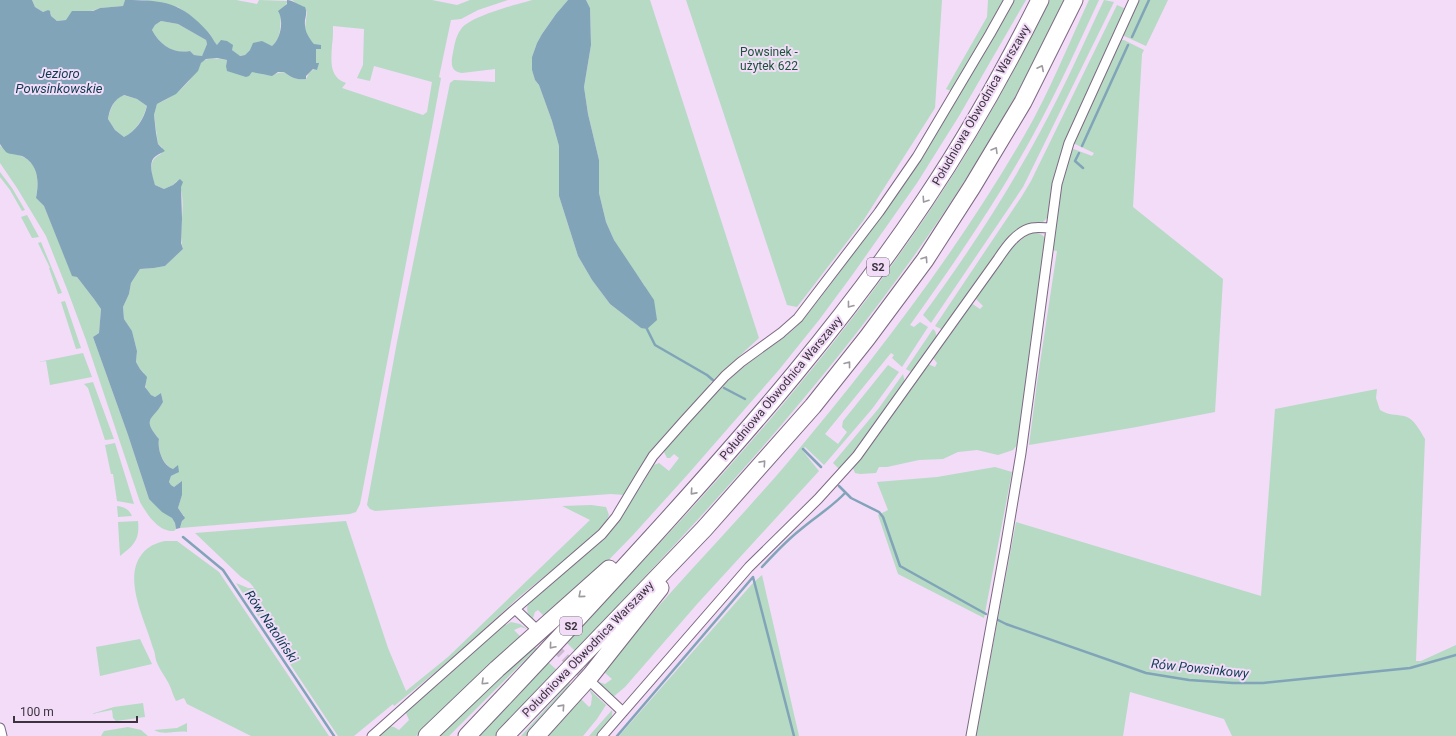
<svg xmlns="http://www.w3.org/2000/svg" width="1456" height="736" viewBox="0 0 1456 736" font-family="Roboto,sans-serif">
<rect width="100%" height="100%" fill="#f2dcf8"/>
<path fill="#b6dac4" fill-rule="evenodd" d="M 32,0 L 125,0 L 123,6 L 100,8 L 66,20 L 57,21 L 51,16 L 51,13 L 48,10 L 43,12 L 35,7 Z
M 142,0 L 236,0 L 257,4 L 259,0 L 288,1 C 287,4 284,6 283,9 C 278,21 284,37 272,46 L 269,45 L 250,50 L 245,55 L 239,56 L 232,50 L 217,45 L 212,39 L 210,34 L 191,16 L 178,7 Z
M 292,0 L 432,0 L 457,5 L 470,0 L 508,0 L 478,10 L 461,19 L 451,20 L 439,77 L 441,78 L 432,127 L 360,504 L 356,512 L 350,514 L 180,528 L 184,516 L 178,508 L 182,495 L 181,482 L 174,487 L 171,485 L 169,482 L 171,476 L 177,473 L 177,466 L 173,469 C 163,465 157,449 159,439 C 141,417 153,421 163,402 L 161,393 L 155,397 C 144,393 145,383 144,373 L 140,369 L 136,362 L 137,351 L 132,331 L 124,319 L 123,307 L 129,294 L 131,283 L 140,269 L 154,268 L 165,266 L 183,249 C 177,230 189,198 177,181 L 173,185 L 164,189 L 155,185 C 151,173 147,160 161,154 L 162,147 L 158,144 L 154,115 L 157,104 C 175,96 184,88 196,72 C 200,68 199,62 205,60 C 212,57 220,59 227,60 L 226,66 L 257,72 C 267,78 274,73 284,72 C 292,78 296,80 306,79 L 309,73 L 314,69 L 317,70 L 318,63 L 316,63 L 316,48 L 314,44 L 309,39 L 305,28 L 307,12 ZM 333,26 L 364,29 L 363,65 L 357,78 L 370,81 L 374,66 L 432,82 L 427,112 L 423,115 L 342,88 L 346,83 C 329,77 331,61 332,45 C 333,39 333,33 333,26 Z
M 532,0 L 568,0 L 556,14 L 542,34 L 537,43 L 532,57 L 532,70 L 535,80 L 539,85 L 552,121 L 559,146 L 559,196 L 578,256 L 592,280 L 610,304 L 641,328 L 645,286 L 625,259 L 614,240 L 606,222 L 599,193 L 599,160 L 588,114 L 584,87 L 591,45 L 590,8 L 586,0 L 650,0 L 759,338 L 709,384 L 712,386 L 624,495 L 611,494 L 375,511 L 370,509 L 367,505 L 397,342 L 450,83 L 454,80 L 495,82 L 495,69 L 462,73 C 453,72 451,67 452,58 C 454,48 455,37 461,29 C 471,16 515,5 532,0 Z
M 686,0 L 942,0 L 935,108 L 863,221 L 797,307 L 787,305 Z
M 988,0 L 1004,0 L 991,25 L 951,91 L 946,89 L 987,17 Z
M 1013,0 L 1026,0 L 959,116 L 917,183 L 853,274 L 819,320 L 778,371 L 689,473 L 633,535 L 596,573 L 544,616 L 538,610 L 535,612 L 533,618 L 536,624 C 530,618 525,612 528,604 L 601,541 L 628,506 L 654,465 L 659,463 L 669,471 L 679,458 L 674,454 L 670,458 L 667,458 L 664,452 L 665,449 C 690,421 715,390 745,366 C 763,350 785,340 802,321 C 821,298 838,275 855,251 C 914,171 965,87 1013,0 Z
M 1050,0 L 1064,0 C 988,166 878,314 759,451 C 700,519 637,585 575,651 L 566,642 C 691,512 815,378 918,228 C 968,156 1011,79 1050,0 Z
M 1089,0 L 1099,0 C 1074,54 1049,109 1019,160 C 986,217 948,272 910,325 L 914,327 L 920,322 L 928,327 L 902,367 L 892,358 L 894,355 L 891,353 L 825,434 L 838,444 L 847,432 L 842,427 L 843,421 L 888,365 L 899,372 L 872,409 L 824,465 L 805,447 L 802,450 L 819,471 L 698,603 L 625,687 L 613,697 L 595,681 L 596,680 L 599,682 L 605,684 L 612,679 L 604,672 C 661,598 728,533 789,461 C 875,358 957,252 1024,136 C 1049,93 1068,45 1089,0 Z
M 1104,0 L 1114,2 L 1023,187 L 931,323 L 923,315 C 965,258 1005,197 1039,134 C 1063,90 1083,45 1104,0 Z
M 1138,0 L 1168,0 L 1146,46 L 1122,35 Z
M 1117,5 L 1126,9 L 1071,128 L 1063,150 L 1049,216 L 1043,222 L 1032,224 L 943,329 L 941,329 L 935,326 L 1022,196 L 1031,181 Z
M 161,21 L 178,24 L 206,40 L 207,44 L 202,56 L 194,55 L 190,51 C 173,54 160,45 152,30 L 155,25 Z
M 1120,40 L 1124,40 L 1144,50 L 1142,54 L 1133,207 L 1223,279 L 1215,412 L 1131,428 L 1029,445 L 1037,383 L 1057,251 L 1051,250 C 1056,215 1061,181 1071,148 L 1092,156 L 1094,153 L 1073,143 Z
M 123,95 L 137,99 L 147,106 C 143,119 136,131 124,137 L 115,130 L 108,119 C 111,108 113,100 123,95 Z
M 0,145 C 8,155 9,152 21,156 C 39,162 39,182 36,198 L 44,206 L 72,275 L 77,277 L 94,299 L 101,309 L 99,333 L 93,337 L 128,435 L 149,499 L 172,518 L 175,523 L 176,529 L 174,531 C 158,532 147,514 140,502 L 86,340 L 67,289 L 46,236 L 17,188 L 0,163 Z
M 0,172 L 12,188 L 25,210 L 22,211 L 10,190 L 0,177 Z
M 27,215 L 39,237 L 32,238 L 21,217 Z
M 1032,233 C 1038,232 1044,234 1046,241 L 1018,444 L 1013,450 L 998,455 L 977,450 L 958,452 L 943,459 L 919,460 L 887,467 L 879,467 L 876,473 L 860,474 L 855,473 L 853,468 L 854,465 L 928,364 L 935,367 L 937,363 L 933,358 L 971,303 L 980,309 L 983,306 L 975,298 C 989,277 1009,244 1032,233 Z
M 41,242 L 62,293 L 58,294 L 49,268 L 50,268 L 38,243 Z
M 65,301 L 81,348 L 76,349 L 61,302 Z
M 933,329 L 935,331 L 937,337 L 914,369 L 911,372 L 906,369 Z
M 83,353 L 92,377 L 50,385 L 46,361 L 38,362 Z
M 903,374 L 905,383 L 863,441 L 840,470 L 833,463 L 879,408 Z
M 93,382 L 114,439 L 105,440 L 88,388 L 84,384 Z
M 1377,389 L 1376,398 L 1380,410 C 1391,416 1393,414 1404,416 C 1414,418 1420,431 1425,439 L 1416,661 L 1421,661 L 1456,645 L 1456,736 L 1232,736 L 1224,719 L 1130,692 L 1123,736 L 976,736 L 1016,522 L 1261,596 L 1275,409 Z
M 115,443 L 134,504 L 117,501 L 113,474 L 111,474 L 105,445 Z
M 995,467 L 1012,472 L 984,618 L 898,574 L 878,515 L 888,510 L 877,482 L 937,477 Z
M 591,505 L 606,507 L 609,515 L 606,522 L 588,541 L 519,597 L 454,657 L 394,706 L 393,704 L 354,736 L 338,736 L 236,583 L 248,588 L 254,588 C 251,582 245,580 240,576 C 225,562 210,547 195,533 L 346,521 L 388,648 L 406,691 L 448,657 L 590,520 L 562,506 Z
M 117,506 C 124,507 129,509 132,516 L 118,517 Z
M 138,521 C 140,540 134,545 120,556 L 118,522 Z
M 165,541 L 177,541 L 219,572 L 329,736 L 251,736 L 187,704 L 184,698 L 176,701 C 173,696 172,690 169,684 C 165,676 159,669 156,660 C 155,656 155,652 153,648 C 146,622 122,579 142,554 C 148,546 156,543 165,541 Z
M 762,575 L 799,736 L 619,736 L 752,584 Z
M 511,622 L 520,624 L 527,629 L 521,627 L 514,630 L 521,637 L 416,736 L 378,736 L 388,726 L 394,727 L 399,730 L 409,720 L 406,713 L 407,708 L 504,623 L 506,625 Z
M 140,639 L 152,664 L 100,676 L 96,647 Z
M 531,646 L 537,648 L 449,736 L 438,736 Z
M 548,662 L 558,671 L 496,736 L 477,736 Z
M 569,683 L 573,686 L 529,736 L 521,736 Z
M 589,689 L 606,705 L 597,719 L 583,736 L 548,736 L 581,699 L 589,707 L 591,705 L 592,696 Z
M 143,703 L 145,717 L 116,721 L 113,718 L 112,710 L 91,714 L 114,707 Z
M 612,710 C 614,721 604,729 597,736 L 589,736 Z
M 187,723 L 187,732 C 177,730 164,736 154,730 L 177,728 Z
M 128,727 L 141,730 L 148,736 L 101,736 L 104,731 Z"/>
<path fill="#81a4b8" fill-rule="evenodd" d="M 0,0 L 32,0 L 35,7 L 43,12 L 48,10 L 50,11 L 51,16 L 57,21 L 66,20 L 72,11 L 93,11 L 100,8 L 123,6 L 125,0 C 164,0 181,2 208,32 C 212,36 213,41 217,45 L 221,40 L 227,41 L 233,45 L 232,50 L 240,56 L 245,55 L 250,50 L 253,43 L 262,41 L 272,46 C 281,39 284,20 278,11 L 287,4 L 287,0 C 292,0 299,5 305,7 C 307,12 306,15 305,20 C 304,30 308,37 314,44 L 321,45 L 321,49 L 316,49 L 316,63 L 319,63 L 317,70 L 313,69 L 306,76 L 306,79 C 296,80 292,78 284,72 L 278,72 L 272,76 L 252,72 L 249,76 L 246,77 L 227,71 L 226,66 L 227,60 L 217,58 L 206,59 L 201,63 L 198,71 L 176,94 L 157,104 L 154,115 L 156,133 L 158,144 L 165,151 C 162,153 158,154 156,156 C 147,162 153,177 155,185 L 164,189 L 173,185 L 180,179 L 183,182 L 181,187 L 182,219 L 181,243 L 183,249 L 165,266 L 154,268 L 140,269 L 131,283 L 129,294 L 123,307 L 124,319 L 132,331 L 137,351 L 136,362 L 140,369 L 147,377 L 145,387 L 151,395 L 155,397 L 161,393 L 163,402 C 153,421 141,417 159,439 C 157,449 163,466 173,469 L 178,465 L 179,472 L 171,476 L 169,482 L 171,485 L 174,487 L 182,481 L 182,495 L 178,508 L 185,518 L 182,521 L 180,528 L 176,529 L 175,523 L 172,518 L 162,512 L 149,499 L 128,435 L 93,337 L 99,333 L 101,309 L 94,299 L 77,277 L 72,276 L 44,206 L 36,198 C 39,183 39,166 24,157 C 19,154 10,155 6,152 C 4,150 2,147 0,144 ZM 161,21 L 178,24 L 206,40 L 207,44 L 202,56 L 194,55 L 190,51 C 173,54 160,45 152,30 L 155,25 ZM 124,95 L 137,99 L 147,106 C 144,119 136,131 124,137 L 115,130 L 108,119 C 110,108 113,100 124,95 Z
M 568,0 L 586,0 L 590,8 L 591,45 L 584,87 L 588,114 L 599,160 L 599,193 L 606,222 L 614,240 L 654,300 L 657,320 L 647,329 L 641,328 L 610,304 L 592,280 L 578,256 L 559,196 L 559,146 L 552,121 L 539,85 L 535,80 L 532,70 L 532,57 L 537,43 L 542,34 L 556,14 Z"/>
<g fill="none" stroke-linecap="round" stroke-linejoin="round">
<path stroke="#81a4b8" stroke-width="2.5" d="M 1132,37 L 1149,0
M 1082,146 L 1128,45
M 1079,153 L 1075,161 L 1083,168
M 647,329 L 655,345 L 707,375 L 714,381
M 724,388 L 745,399
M 803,449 L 821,467
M 839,486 L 851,498 L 879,512 L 883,517 L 900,566 L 986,614
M 183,537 L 223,570 L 334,736
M 762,567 C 774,554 786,541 800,530 C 815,517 832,507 845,493
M 996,619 L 1006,624 L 1146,673 L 1189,680 L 1233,683 L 1263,683 L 1410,668 L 1456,655
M 617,736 L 753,577 L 794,736"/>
<path stroke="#cdbad3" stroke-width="9" stroke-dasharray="9 4.5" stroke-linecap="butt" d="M 536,629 L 590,682"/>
<g stroke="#7c6981" stroke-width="11">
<path id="minor" d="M 515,609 L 534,627
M 593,684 L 623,712
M 0,728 L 2,736
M 372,736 L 515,609 L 602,534 L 616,517 L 640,477 L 653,456 L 684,421 L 725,376 L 741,362 L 781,333 L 798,318 L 879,212 L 917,157 L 990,34 L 1009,0
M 602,736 L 749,567 L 818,499 L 857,456 L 998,259 C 1006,247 1017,231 1032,228 C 1038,227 1045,228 1051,228
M 971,736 L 1005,549 L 1021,453 L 1057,184 L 1069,143 L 1134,0"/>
</g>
<g stroke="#7c6981" stroke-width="19">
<path id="motorway" d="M 427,736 L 497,669 L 609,569
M 467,736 C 530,670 592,603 653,536 C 750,429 845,320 925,200 C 968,136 1006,68 1040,0
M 505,736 L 704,529 L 813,406 L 867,338 L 925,260 L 972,187 L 1023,102 L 1074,0
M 536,736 L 591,675 L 660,588"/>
</g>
<use href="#minor" stroke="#fff" stroke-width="9"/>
<use href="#motorway" stroke="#fff" stroke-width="17"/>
</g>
<defs><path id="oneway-chevron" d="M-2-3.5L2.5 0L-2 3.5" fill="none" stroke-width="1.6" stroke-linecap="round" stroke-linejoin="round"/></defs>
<g stroke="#9d999e">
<use href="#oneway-chevron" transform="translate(1041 68) rotate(-63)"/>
<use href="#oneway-chevron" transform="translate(995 150) rotate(-59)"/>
<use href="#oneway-chevron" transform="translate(925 200) rotate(124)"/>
<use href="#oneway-chevron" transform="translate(925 259) rotate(-56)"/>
<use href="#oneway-chevron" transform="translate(850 305) rotate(128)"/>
<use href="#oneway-chevron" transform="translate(848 364) rotate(-52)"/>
<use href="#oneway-chevron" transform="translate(763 463) rotate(-48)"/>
<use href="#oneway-chevron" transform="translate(693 492) rotate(132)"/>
<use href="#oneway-chevron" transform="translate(581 595) rotate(139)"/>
<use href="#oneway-chevron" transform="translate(552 646) rotate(131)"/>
<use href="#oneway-chevron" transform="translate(484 682) rotate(136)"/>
<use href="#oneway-chevron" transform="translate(562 707) rotate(-48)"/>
</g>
<g text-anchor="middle" stroke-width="4" stroke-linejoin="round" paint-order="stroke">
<g fill="#f2dcf8" stroke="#726676" stroke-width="1">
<rect x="867" y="258" width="22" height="18" rx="3"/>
<rect x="560" y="617" width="22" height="18" rx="3"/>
</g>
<g font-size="11" font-weight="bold" fill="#3b333e">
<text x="878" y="271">S2</text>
<text x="571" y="630">S2</text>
</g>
<g font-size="12" fill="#195538" stroke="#f2dcf8">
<text x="769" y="56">Powsinek -<tspan x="769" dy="14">użytek 622</tspan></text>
</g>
<g font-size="12" fill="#3b333e" stroke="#f2dcf8">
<text transform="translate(981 105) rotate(-60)" y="4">Południowa Obwodnica Warszawy</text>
<text transform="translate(781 388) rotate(-50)" y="4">Południowa Obwodnica Warszawy</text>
<text transform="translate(588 649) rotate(-46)" y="4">Południowa Obwodnica Warszawy</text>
</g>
<g font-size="13" font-style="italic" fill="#0c3c52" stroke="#f2dcf8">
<text x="59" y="78">Jezioro<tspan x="59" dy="15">Powsinkowskie</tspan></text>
<text transform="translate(272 626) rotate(56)" y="5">Rów Natoliński</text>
<text transform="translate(1200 668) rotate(6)" y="5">Rów Powsinkowy</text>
</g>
</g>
<path d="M14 716v6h123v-6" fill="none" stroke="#3b333e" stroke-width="2"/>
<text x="20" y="716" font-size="12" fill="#3b333e" stroke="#f2dcf8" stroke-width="3" paint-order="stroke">100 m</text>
</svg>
